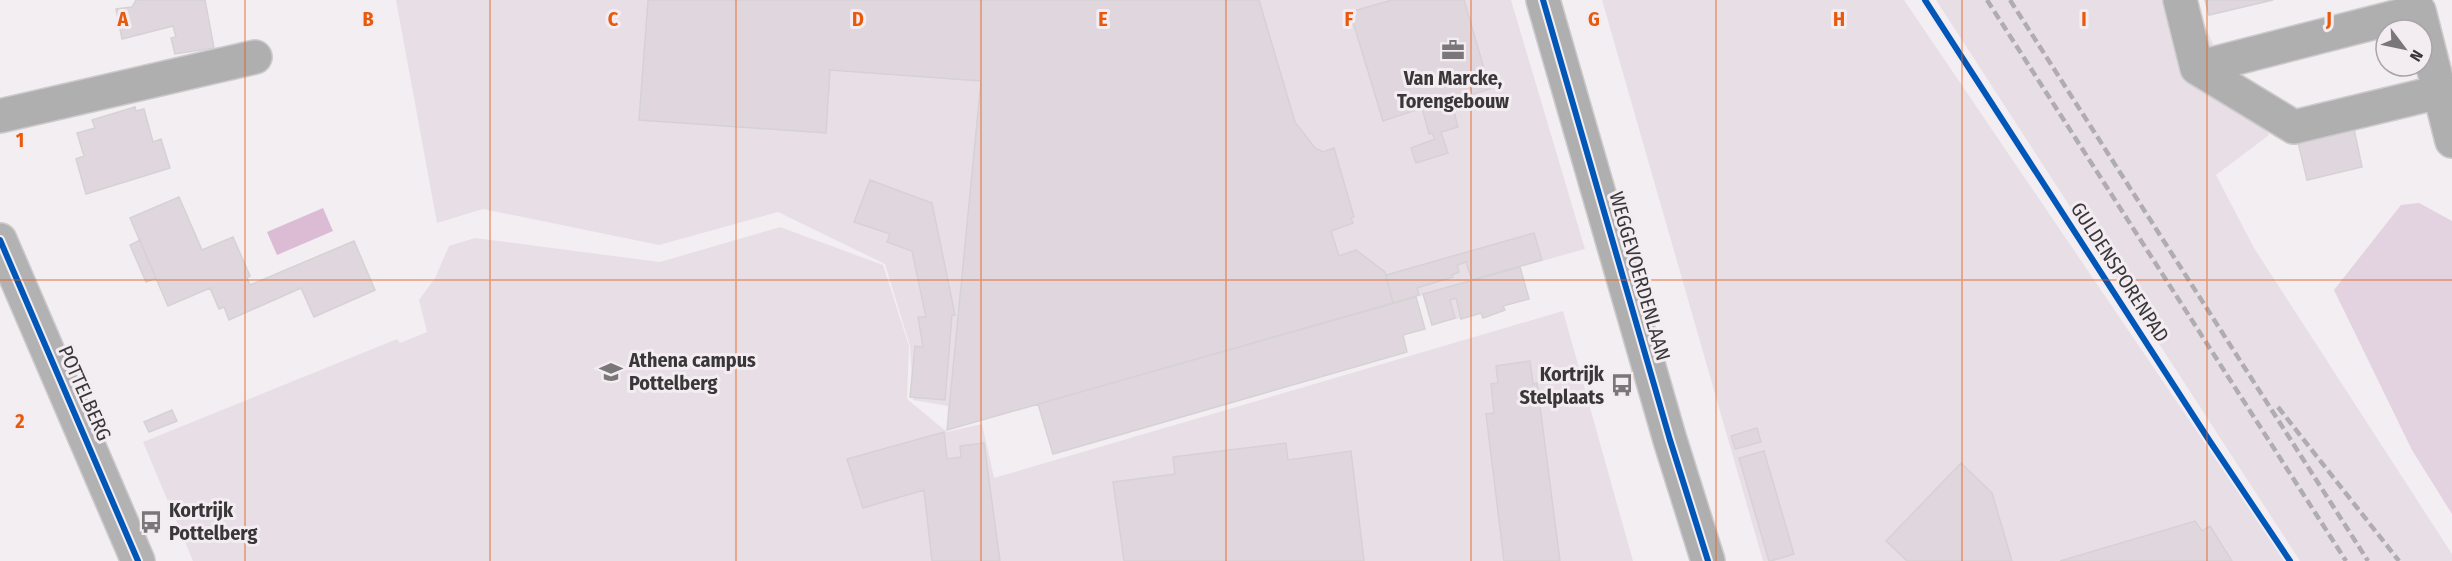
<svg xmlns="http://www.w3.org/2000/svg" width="2452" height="561" viewBox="0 0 2452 561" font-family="'Fira Sans Condensed',sans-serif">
<rect width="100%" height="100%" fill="#f2eef1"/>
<path fill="#e8dfe6" d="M 396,0 L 1511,0 L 1585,249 L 1520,267 L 1529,299 L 1503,306 L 1505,310 L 1483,318 L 1481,313 L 1432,325 L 1423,295 L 947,430 L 948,406 L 913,400 L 910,346 L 885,264 L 778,212 L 659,245 L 483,209 L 437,223 Z
M 1602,0 L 1904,0 L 2285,561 L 1763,561 Z
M 1936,0 L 2194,0 L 2219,58 L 2269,135 L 2216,175 L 2254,248 L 2452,554 L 2452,561 L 2300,561 Z
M 780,227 L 883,265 L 909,346 L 907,399 L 947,432 L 982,424 L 994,478 L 1563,311 L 1633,561 L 193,561 L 143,442 L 397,339 L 400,343 L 427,332 L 419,300 L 435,278 L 449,246 L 475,238 L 660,262 Z"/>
<path fill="#e3d2df" d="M 2419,203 L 2452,221 L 2452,514 L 2412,450 L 2334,290 L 2401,205 Z"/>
<path fill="#dbbcd4" d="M 323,208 L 333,231 L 277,255 L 267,232 Z"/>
<path fill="#e0d7de" stroke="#d5d2d4" stroke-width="1.5" d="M 136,0 L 205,0 L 214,48 L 175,54 L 171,38 L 176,37 L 173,26 L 122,39 L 116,9 L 132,7 Z
M 648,0 L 1259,0 L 1295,122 L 1315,148 L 1323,152 L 1334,148 L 1354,217 L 1351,218 L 1353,223 L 1331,231 L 1339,256 L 1356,250 L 1385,272 L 1393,303 L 947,430 L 981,81 L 830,70 L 826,133 L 639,120 Z
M 1392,0 L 1464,0 L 1490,89 L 1451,101 L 1458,127 L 1441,132 L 1448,153 L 1416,163 L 1411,148 L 1435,139 L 1432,133 L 1429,134 L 1422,108 L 1383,121 L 1350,12 Z
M 2205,0 L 2273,0 L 2209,15 Z
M 135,107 L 136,111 L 144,109 L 153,142 L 161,139 L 170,168 L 86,194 L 76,159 L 84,156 L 77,133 L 95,128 L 92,120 Z
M 2354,129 L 2362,167 L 2307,180 L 2298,142 Z
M 870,180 L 932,203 L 955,315 L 952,315 L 945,400 L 910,397 L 915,346 L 923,347 L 918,317 L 926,317 L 912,251 L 887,242 L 890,234 L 854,222 Z
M 179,197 L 202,250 L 233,237 L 250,276 L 247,278 L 250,285 L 354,241 L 375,290 L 314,317 L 301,288 L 229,320 L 224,307 L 219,309 L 210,288 L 168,306 L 130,218 Z
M 1534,233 L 1542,260 L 1472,280 L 1466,262 L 1457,265 L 1459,272 L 1452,275 L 1453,277 L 1417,288 L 1419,295 L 1393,303 L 1386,275 Z
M 140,240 L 156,278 L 146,282 L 130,245 Z
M 1520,267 L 1529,299 L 1503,306 L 1505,310 L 1483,318 L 1481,313 L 1461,319 L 1456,298 L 1450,300 L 1455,318 L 1432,325 L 1423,294 Z
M 1416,297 L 1425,329 L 1403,335 L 1407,352 L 1053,454 L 1038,404 Z
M 1530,361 L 1533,384 L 1537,383 L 1560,561 L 1504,561 L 1486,414 L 1494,413 L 1491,384 L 1498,383 L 1496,366 Z
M 172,410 L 177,421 L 149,432 L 144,422 Z
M 1757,428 L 1761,442 L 1735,449 L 1731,436 Z
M 944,432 L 947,459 L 961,457 L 960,446 L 984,443 L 1000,561 L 932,561 L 924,490 L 863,508 L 847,459 Z
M 1286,443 L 1288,460 L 1351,451 L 1364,561 L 1124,561 L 1113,482 L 1175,474 L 1173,457 Z
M 1764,451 L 1794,554 L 1771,561 L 1769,561 L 1739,458 Z
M 1961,463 L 1992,493 L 2012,561 L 1907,561 L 1886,541 Z
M 2195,521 L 2202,531 L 2210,526 L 2232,561 L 2060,561 Z"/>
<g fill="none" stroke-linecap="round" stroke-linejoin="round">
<g stroke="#cccacc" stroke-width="36">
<path id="minor" d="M 1543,0 L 1670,440 L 1708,561
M 2180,0 L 2197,68 L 2294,127 L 2439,92
M 2197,68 L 2419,11 L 2452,141
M 0,116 L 255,57"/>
</g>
<g stroke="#cccacc" stroke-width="36">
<path id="major" d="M 0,240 L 138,561"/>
</g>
<use href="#minor" stroke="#b0afb0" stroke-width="33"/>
<use href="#major" stroke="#b3b2b3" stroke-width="33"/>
<path stroke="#afadaf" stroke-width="4.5" stroke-dasharray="9 4.5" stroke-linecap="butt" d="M 1987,0 L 2346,561
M 2010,0 L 2368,561
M 2278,407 L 2399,561"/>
<g stroke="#f3edf2" stroke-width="10">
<path id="cycleway" d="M 1543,0 L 1670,440 L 1708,561
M 1925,0 L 2209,440 L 2290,561
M 0,240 L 138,561"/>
</g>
<use href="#cycleway" stroke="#0057b8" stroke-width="6"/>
</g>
<path fill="none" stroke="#e8590c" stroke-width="1.5" stroke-opacity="0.55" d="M 245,0 L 245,561M 490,0 L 490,561M 736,0 L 736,561M 981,0 L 981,561M 1226,0 L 1226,561M 1471,0 L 1471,561M 1716,0 L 1716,561M 1962,0 L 1962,561M 2207,0 L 2207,561M 0,280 L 2452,280"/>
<defs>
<g id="office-bare" transform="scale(1.8)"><path d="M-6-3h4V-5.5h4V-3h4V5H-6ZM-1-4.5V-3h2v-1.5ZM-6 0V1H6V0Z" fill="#7a7779" stroke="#f3edf2" stroke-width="2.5" paint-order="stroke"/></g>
<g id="school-bare" transform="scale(1.8)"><path d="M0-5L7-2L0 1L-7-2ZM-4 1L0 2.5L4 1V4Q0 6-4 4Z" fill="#7a7779" stroke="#f3edf2" stroke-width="2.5" paint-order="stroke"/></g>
<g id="bus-bare" transform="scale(1.8)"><path d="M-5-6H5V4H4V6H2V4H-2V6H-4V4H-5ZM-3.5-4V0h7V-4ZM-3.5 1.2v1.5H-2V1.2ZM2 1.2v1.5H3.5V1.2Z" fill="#7a7779" stroke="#f3edf2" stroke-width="2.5" paint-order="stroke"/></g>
</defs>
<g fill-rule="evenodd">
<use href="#office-bare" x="1453" y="50"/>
<use href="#school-bare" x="611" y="372"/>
<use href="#bus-bare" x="1622" y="385"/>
<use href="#bus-bare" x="151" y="522"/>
</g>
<g text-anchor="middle" stroke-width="6" stroke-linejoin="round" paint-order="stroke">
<g font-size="20" font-weight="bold" fill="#3a3739" stroke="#f3edf2" text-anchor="start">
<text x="1453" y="85" text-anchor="middle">Van Marcke,<tspan x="1453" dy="23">Torengebouw</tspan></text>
<text x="629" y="367">Athena campus<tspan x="629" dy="23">Pottelberg</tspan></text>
<text x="1604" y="381" text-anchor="end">Kortrijk<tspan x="1604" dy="23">Stelplaats</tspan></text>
<text x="169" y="517">Kortrijk<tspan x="169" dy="23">Pottelberg</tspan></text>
</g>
<g font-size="20" fill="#3a3739" stroke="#f3edf2">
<text transform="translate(2120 272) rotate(57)" y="7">GULDENSPORENPAD</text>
<text transform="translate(1640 276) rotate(74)" y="7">WEGGEVOERDENLAAN</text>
<text transform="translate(85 393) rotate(66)" y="7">POTTELBERG</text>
</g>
</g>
<g font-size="20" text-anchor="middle" font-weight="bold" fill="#e8590c" stroke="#f3edf2" stroke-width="6" stroke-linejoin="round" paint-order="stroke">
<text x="123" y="26">A</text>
<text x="368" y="26">B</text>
<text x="613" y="26">C</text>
<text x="858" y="26">D</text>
<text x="1103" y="26">E</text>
<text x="1349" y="26">F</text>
<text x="1594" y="26">G</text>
<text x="1839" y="26">H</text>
<text x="2084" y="26">I</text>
<text x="2329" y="26">J</text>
<text x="20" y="147">1</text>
<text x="20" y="428">2</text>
</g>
<g transform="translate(2404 48) rotate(122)"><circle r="28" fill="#f3edf2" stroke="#a9a4a8" stroke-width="1.5"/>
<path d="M0-4.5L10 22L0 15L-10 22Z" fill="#7a7779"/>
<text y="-9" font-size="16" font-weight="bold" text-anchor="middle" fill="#3a3739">N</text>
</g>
</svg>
